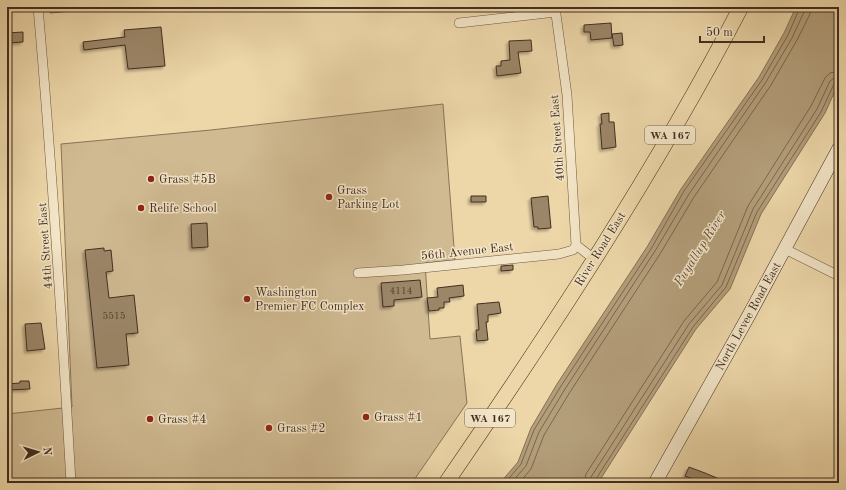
<svg xmlns="http://www.w3.org/2000/svg" width="846" height="490" viewBox="0 0 846 490" font-family="'Old Standard TT',serif">
<defs>
<filter id="shadow"><feDropShadow dx="-2.5" dy="2.5" stdDeviation="1" flood-color="#0004"/></filter>
</defs>
<rect width="100%" height="100%" fill="#edd7a9"/>
<filter id="stains"><feTurbulence type="fractalNoise" baseFrequency=".005" numOctaves="4"/><feColorMatrix values="0 0 0 0 .2 0 0 0 0 .09 0 0 0 0 .02 0 0 0 .5 -.17"/></filter>
<radialGradient id="worn" r=".72"><stop offset=".6" stop-color="#630" stop-opacity="0"/><stop offset="1" stop-color="#630" stop-opacity=".3"/></radialGradient>
<path fill="#d0ba92" stroke="#897459" d="M 50,7 L 120,7 L 50,13 Z
M 443,104 L 455,260 L 425,263 L 430,339 L 460,336 L 467,403 L 412,483 L 7,483 L 7,414 L 72,407 L 61,144 L 211,130 Z"/>
<path fill="#b39e7a" stroke="#867156" d="M 796,7 L 839,7 L 839,82 L 825,113 L 761,214 L 730,289 L 696,329 L 598,483 L 500,483 L 518,462 L 531,428 L 557,384 L 647,247 L 681,189 L 759,77 L 784,33 Z"/>
<g fill="none" stroke-linecap="round" stroke-linejoin="round">
<path stroke="#7a664d" stroke-width="1" d="M 505,483 L 521,464 L 534,430 L 561,386 L 651,249 L 684,191 L 762,80 L 788,35 L 800,7
M 511,483 L 526,466 L 539,432 L 565,389 L 655,251 L 689,194 L 766,82 L 792,38 L 804,12 L 805,7
M 519,483 L 531,469 L 544,435 L 570,392 L 660,254 L 694,197 L 771,85 L 797,40 L 810,14 L 811,7
M 584,483 L 586,474 L 684,321 L 717,282 L 748,206 L 811,106 L 825,78 L 830,73 L 839,71
M 590,483 L 591,477 L 689,324 L 722,285 L 753,209 L 817,109 L 830,81 L 834,78 L 839,77
M 595,483 L 596,479 L 693,327 L 726,287 L 757,212 L 821,112 L 834,84 L 839,82"/>
</g>
<path fill="#9b8667" stroke="#422e20" filter="url(#shadow)" d="M 611,23 L 612,38 L 591,40 L 590,32 L 584,32 L 584,25 Z
M 161,27 L 165,66 L 128,69 L 125,45 L 84,50 L 83,42 L 125,37 L 124,30 Z
M 23,32 L 23,42 L 8,43 L 7,33 Z
M 622,33 L 623,45 L 614,46 L 612,34 Z
M 531,40 L 532,51 L 518,52 L 521,73 L 497,76 L 496,66 L 501,66 L 501,61 L 510,60 L 509,41 Z
M 609,113 L 609,122 L 614,122 L 616,147 L 602,149 L 600,124 L 602,124 L 601,114 Z
M 471,196 L 486,196 L 486,202 L 471,202 Z
M 548,196 L 551,228 L 538,229 L 538,227 L 534,227 L 531,198 Z
M 207,223 L 208,247 L 192,248 L 191,224 Z
M 104,248 L 104,251 L 111,250 L 113,271 L 106,272 L 109,298 L 134,295 L 138,333 L 126,334 L 129,365 L 97,368 L 85,250 Z
M 513,265 L 513,270 L 501,271 L 501,266 Z
M 420,280 L 422,297 L 394,300 L 394,306 L 383,307 L 381,283 Z
M 463,285 L 464,296 L 449,298 L 450,302 L 444,302 L 444,308 L 439,308 L 439,310 L 429,311 L 427,298 L 438,297 L 437,288 Z
M 499,302 L 501,313 L 488,315 L 488,322 L 486,322 L 488,340 L 477,341 L 476,330 L 479,330 L 477,304 Z
M 41,323 L 45,349 L 27,351 L 25,324 Z
M 20,381 L 29,381 L 30,389 L 7,390 L 7,384 L 20,383 Z
M 689,467 L 705,473 L 729,483 L 705,483 L 685,476 Z"/>
<g fill="none" stroke-linecap="round" stroke-linejoin="round">
<g stroke="#6d5842" stroke-width="10">
<path id="street" d="M 38,7 C 52,166 62,324 71,483
M 555,7 L 567,95 L 576,245 L 594,259
M 459,23 L 556,12
M 785,249 L 839,276
M 358,273 L 403,270 L 559,254 L 573,250 L 576,245"/>
</g>
<g stroke="#422e20" stroke-width="14">
<path id="secondary" d="M 655,483 L 749,315 L 839,148"/>
</g>
<g stroke="#422e20" stroke-width="16">
<path id="primary" d="M 446,483 C 551,330 655,172 741,7"/>
</g>
<use href="#street" stroke="#f3e5c7" stroke-width="9"/>
<use href="#secondary" stroke="#f3e5c7" stroke-width="13"/>
<use href="#primary" stroke="#edd7a9" stroke-width="15"/>
</g>
<g fill="#8f2418" stroke="#f3e5c7" stroke-width="1.5">
<circle cx="151" cy="179" r="4"/>
<circle cx="329" cy="197" r="4"/>
<circle cx="141" cy="208" r="4"/>
<circle cx="247" cy="299" r="4"/>
<circle cx="366" cy="417" r="4"/>
<circle cx="150" cy="419" r="4"/>
<circle cx="269" cy="428" r="4"/>
</g>
<g text-anchor="middle" stroke-width="3" stroke-linejoin="round" paint-order="stroke">
<g font-size="10" fill="#584432">
<text x="401" y="294">4114</text>
<text x="114" y="319">5515</text>
</g>
<g fill="#f3e5c7" stroke="#776552" stroke-width="1">
<rect x="645" y="126" width="50" height="18" rx="3"/>
<rect x="465" y="409" width="50" height="18" rx="3"/>
</g>
<g font-size="11" font-weight="bold" fill="#422e20">
<text x="670" y="139">WA 167</text>
<text x="490" y="422">WA 167</text>
</g>
<g font-size="12" fill="#422e20" stroke="#f3e5c7">
<text transform="translate(557 138) rotate(-94)" y="4">40th Street East</text>
<text transform="translate(45 246) rotate(-94)" y="4">44th Street East</text>
<text transform="translate(600 249) rotate(-58)" y="4">River Road East</text>
<text transform="translate(467 251) rotate(-6)" y="4">56th Avenue East</text>
<text transform="translate(748 316) rotate(-61)" y="4">North Levee Road East</text>
</g>
<g font-size="12" fill="#422e20" stroke="#f3e5c7" text-anchor="start">
<text x="159" y="183">Grass #5B</text>
<text x="337" y="194">Grass<tspan x="337" dy="14">Parking Lot</tspan></text>
<text x="149" y="212">Relife School</text>
<text x="255" y="296">Washington<tspan x="255" dy="14">Premier FC Complex</tspan></text>
<text x="374" y="421">Grass #1</text>
<text x="158" y="423">Grass #4</text>
<text x="277" y="432">Grass #2</text>
</g>
<g font-size="13" font-style="italic" fill="#5e4a36" stroke="#f3e5c7">
<text transform="translate(699 248) rotate(-58)" y="5">Puyallup River</text>
</g>
</g>
<rect width="846" height="490" fill="none" stroke="#edd7a9" stroke-width="24"/>
<rect x="8" y="8" width="830" height="474" fill="none" stroke="#422e20" stroke-width="2"/>
<rect x="12" y="12" width="822" height="466" fill="none" stroke="#422e20"/>
<g transform="translate(38 452) rotate(85)" stroke="#f3e5c7" stroke-width="3" paint-order="stroke">
<path d="M0-3L7 15L0 10L-7 15Z" fill="#422e20"/>
<text y="-6" font-size="11" font-weight="bold" text-anchor="middle" fill="#422e20">N</text>
</g>
<path d="M700 36v6h64v-6" fill="none" stroke="#422e20" stroke-width="2"/>
<text x="706" y="36" font-size="12" fill="#422e20" stroke="#f3e5c7" stroke-width="3" paint-order="stroke">50 m</text>
<rect width="100%" height="100%" filter="url(#stains)"/>
<rect width="100%" height="100%" fill="url(#worn)"/>
</svg>
